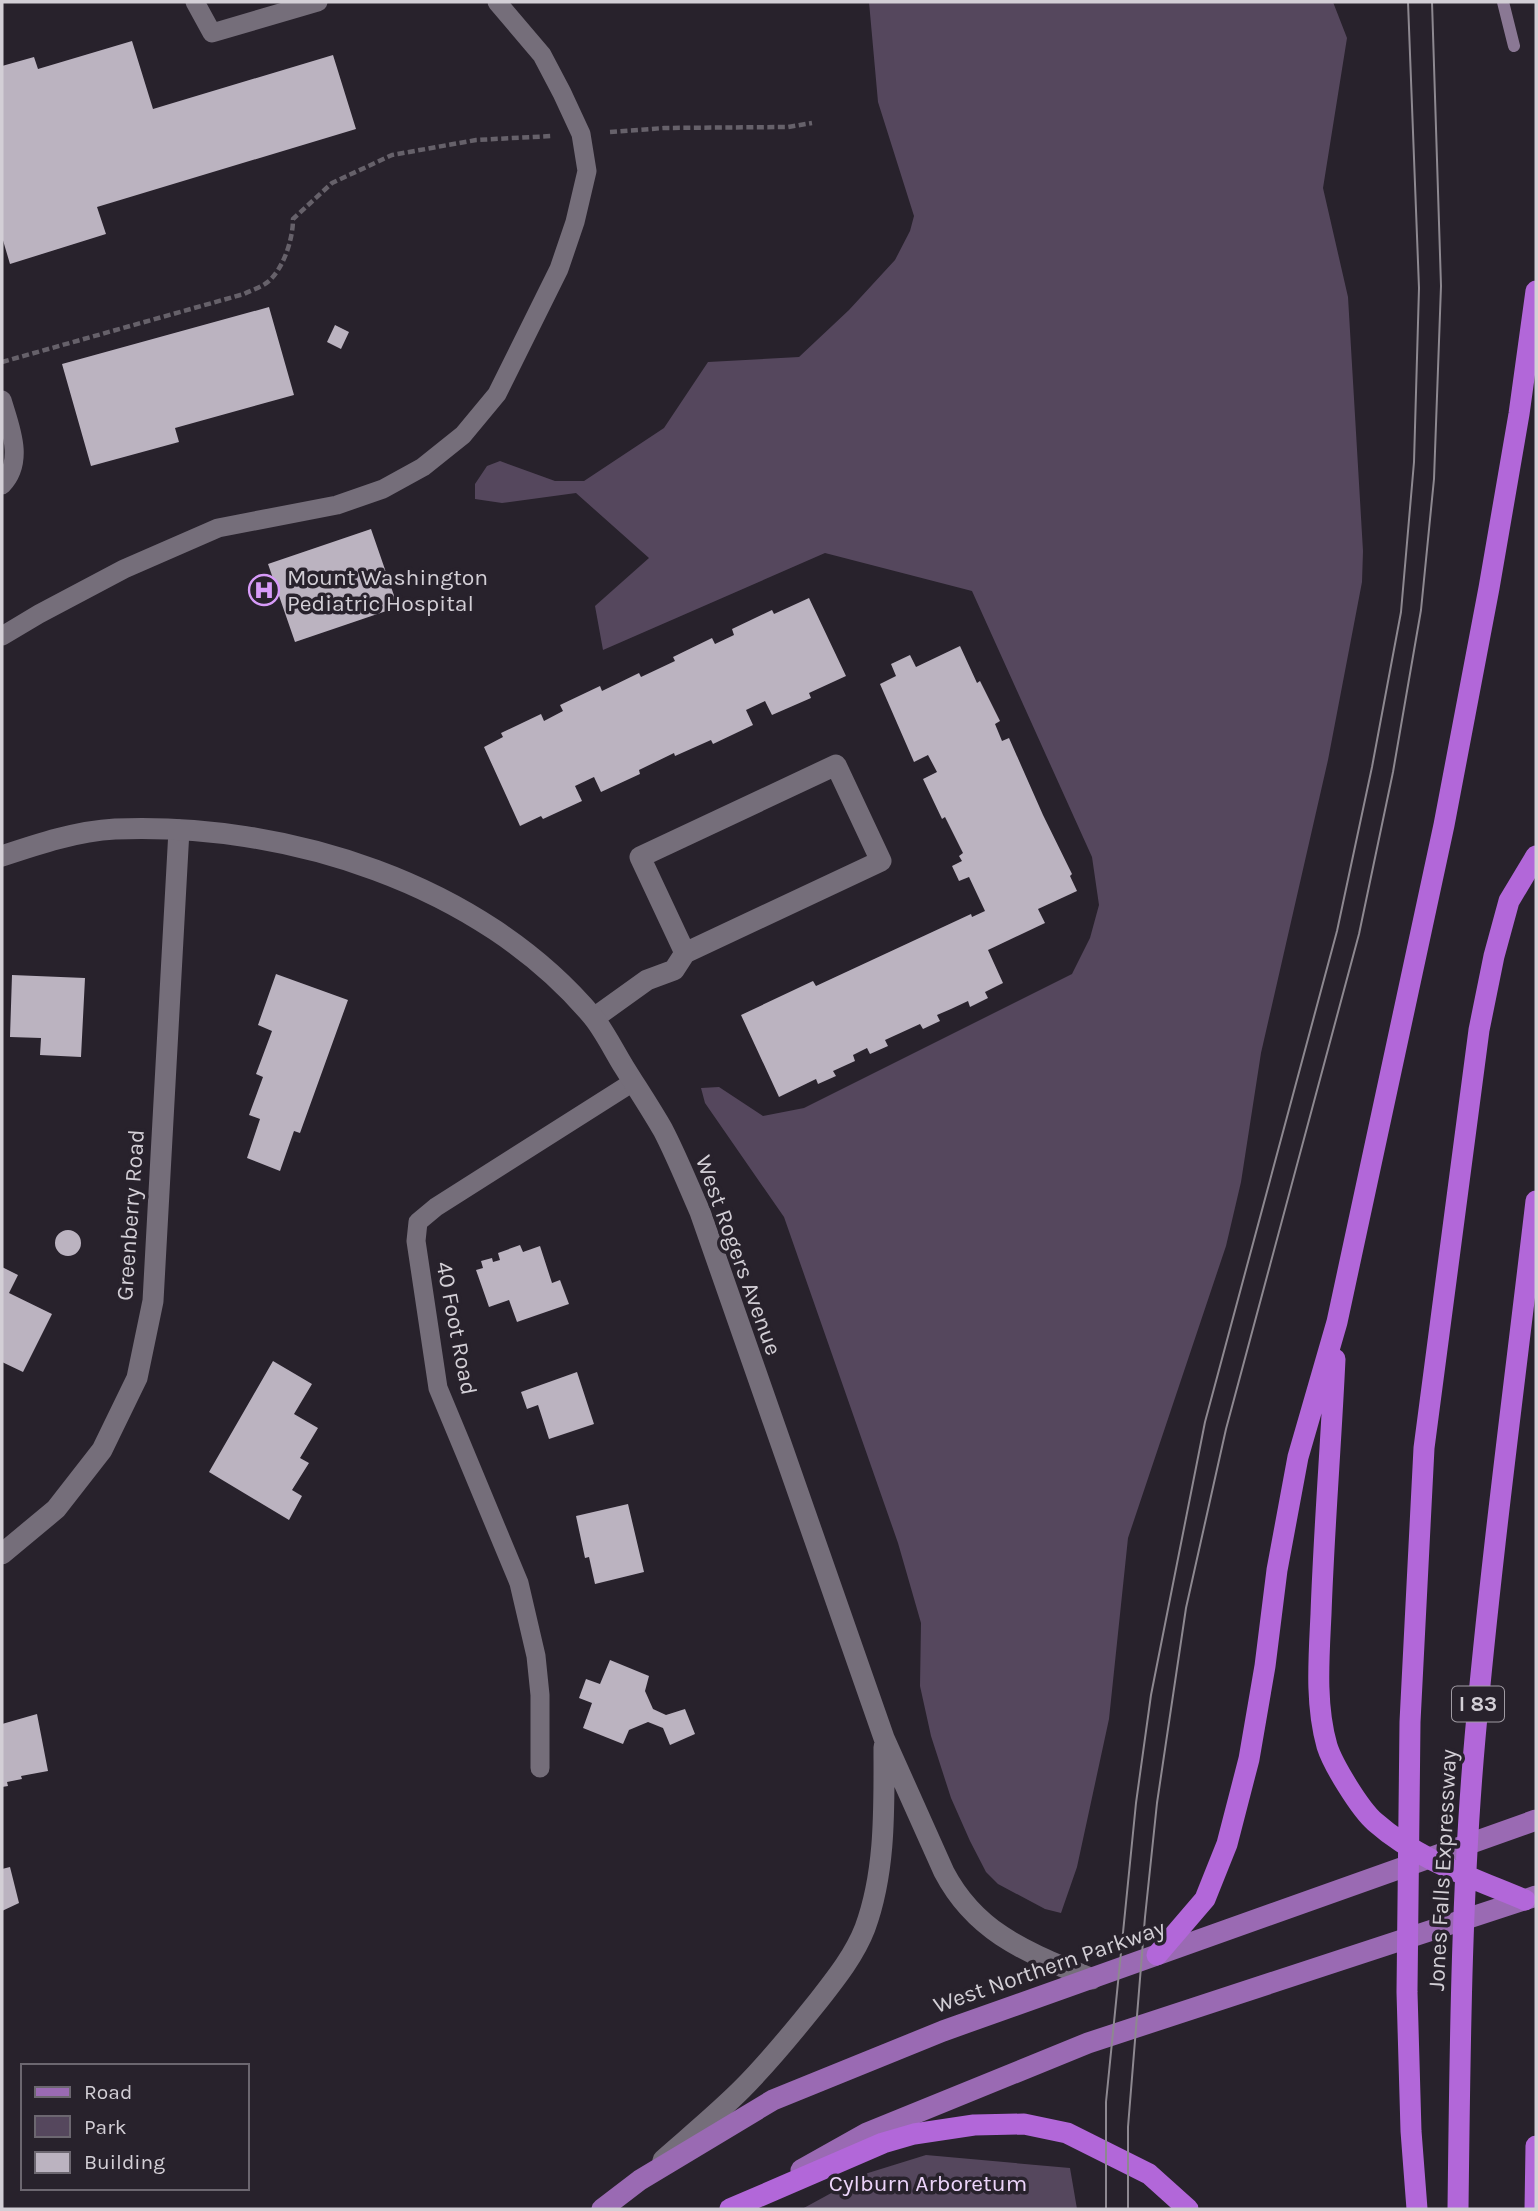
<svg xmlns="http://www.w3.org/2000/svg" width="1538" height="2211" viewBox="0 0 1538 2211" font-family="Karla,sans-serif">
<rect width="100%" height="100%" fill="#28222c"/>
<path fill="#55475d" d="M 869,2 L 1333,2 L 1347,38 L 1323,188 L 1348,297 L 1363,551 L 1362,582 L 1328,760 L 1261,1053 L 1241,1182 L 1226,1246 L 1128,1538 L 1109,1719 L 1077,1867 L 1061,1913 L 1045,1909 L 998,1884 L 986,1872 L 970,1841 L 951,1798 L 931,1736 L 920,1686 L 921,1623 L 898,1543 L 784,1217 L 705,1103 L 701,1088 L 719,1087 L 763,1116 L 804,1108 L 1072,974 L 1090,938 L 1099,905 L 1092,857 L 972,591 L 825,553 L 603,650 L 595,606 L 649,558 L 576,493 L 502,503 L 475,499 L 475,484 L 487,466 L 500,461 L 555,481 L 584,481 L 664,428 L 708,362 L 799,357 L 849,310 L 895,260 L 910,231 L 914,216 L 878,102 Z
M 926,2155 L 1070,2168 L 1077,2209 L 802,2209 L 868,2173 Z"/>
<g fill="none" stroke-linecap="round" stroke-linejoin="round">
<path stroke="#8a7894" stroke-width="12" d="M 1503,2 L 1514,46"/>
</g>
<path fill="#bbb3c0" d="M 132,41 L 153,109 L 333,55 L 356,129 L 97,207 L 106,234 L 10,264 L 2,237 L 2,66 L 34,57 L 38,69 Z
M 269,307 L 294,395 L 175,428 L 179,442 L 91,466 L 62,364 Z
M 335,325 L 349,332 L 341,349 L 327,342 Z
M 371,529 L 398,607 L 295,642 L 268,564 Z
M 809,598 L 846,676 L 809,693 L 811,698 L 772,715 L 765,701 L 746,710 L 753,725 L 713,744 L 711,740 L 675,756 L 674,753 L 639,770 L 640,774 L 601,792 L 594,777 L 575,786 L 582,801 L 543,819 L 541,816 L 520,826 L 484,747 L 503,737 L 501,733 L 541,714 L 544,721 L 563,711 L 560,705 L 600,686 L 602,691 L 639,673 L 641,677 L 675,661 L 673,657 L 712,638 L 715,644 L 734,635 L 732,629 L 772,610 L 774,614 Z
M 960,646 L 977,683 L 980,681 L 1000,721 L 995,724 L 1002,741 L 1009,738 L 1043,815 L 1072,874 L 1070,876 L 1077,891 L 1038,909 L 1045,923 L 988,950 L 1003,983 L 985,992 L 988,998 L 970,1007 L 968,1001 L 951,1009 L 937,1015 L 940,1021 L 923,1029 L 920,1024 L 885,1040 L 888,1046 L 870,1054 L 867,1048 L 853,1055 L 855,1061 L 833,1071 L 836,1076 L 818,1084 L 816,1079 L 779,1097 L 741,1015 L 813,981 L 816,986 L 971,914 L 972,917 L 985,911 L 969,877 L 959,881 L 952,866 L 962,861 L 959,856 L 963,853 L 945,817 L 942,819 L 923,779 L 937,772 L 928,755 L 914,762 L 880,684 L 896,676 L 891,664 L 910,655 L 916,667 Z
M 276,974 L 348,1000 L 300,1133 L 294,1131 L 280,1171 L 247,1158 L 260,1119 L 249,1115 L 263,1077 L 256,1074 L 272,1031 L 258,1025 Z
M 12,975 L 85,978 L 81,1057 L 40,1055 L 41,1038 L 10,1037 Z
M55 1243a13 13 0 1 1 26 0a13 13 0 1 1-26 0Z
M 520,1245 L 523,1252 L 540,1246 L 552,1283 L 560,1280 L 569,1304 L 517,1322 L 509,1300 L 489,1307 L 476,1270 L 483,1268 L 481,1261 L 492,1258 L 493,1262 L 500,1260 L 498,1253 Z
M 2,1267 L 18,1275 L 9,1293 L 52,1314 L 23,1372 L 2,1362 Z
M 273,1361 L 312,1384 L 294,1414 L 318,1428 L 300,1458 L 309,1463 L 292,1490 L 302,1496 L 289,1520 L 209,1472 Z
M 577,1372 L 594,1424 L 549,1439 L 538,1405 L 527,1409 L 521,1392 Z
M 628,1504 L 644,1572 L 595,1584 L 589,1557 L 585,1558 L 576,1516 Z
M 610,1660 L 649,1676 L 645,1691 L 653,1709 L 666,1715 L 685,1709 L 695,1734 L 670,1745 L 663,1728 L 648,1722 L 629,1730 L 623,1744 L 583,1728 L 592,1703 L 579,1698 L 586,1679 L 600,1684 Z
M 37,1714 L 48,1771 L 21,1776 L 22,1779 L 7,1782 L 8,1786 L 2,1787 L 2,1724 Z
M 10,1867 L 19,1903 L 2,1911 L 2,1869 Z"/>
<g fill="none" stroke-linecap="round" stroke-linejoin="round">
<path stroke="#66616a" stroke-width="4.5" stroke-dasharray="7 3.5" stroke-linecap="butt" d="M 610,132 L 664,128 L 788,127 L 812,123
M 2,362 L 244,294 C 252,290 262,287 269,281 C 284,267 293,239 293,219 L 332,183 L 392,155 L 476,140 L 552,136"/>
<path stroke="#756e7a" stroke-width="19" d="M 195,2 L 212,33 L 318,2
M 2,400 C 10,427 25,461 2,485
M 2,636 L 39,614 L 124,569 L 218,528 L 337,505 L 383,489 L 423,467 L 463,435 L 497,394 L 559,269 L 575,222 L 587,171 L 581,134 L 562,93 L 542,55 L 497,2
M 540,1768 L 540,1695 L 536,1656 L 519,1583 L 438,1388 L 416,1241 L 418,1222 L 436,1207 L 633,1082"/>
<path stroke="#756e7a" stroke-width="21" d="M 594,1018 L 647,980 L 674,970 L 685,953 L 881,861 L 836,765 L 640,857 L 685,953
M 2,1554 L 56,1509 L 102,1450 L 137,1378 L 153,1301 L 179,830"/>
<path stroke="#756e7a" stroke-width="21" d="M 2,856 C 38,844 77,831 115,829 C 285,822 481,883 593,1017 C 605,1032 614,1051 624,1067 C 637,1088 651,1109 663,1130 C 677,1157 688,1185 700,1212 L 884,1738 L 944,1872 C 977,1935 1030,1953 1092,1979
M 663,2160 C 689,2137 717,2114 742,2089 C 770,2061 795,2030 819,2000 C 837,1977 855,1954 865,1928 C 886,1871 884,1807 884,1747"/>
<path stroke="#9a6ab3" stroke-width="21" d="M 801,2170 L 867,2133 L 1088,2043 L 1536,1896
M 602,2209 L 640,2180 L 773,2100 L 943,2031 L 1536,1820"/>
<path stroke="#b267d9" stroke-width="21" d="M 1335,1359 C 1331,1444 1324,1529 1321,1614 C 1319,1657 1315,1704 1327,1746 C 1333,1765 1360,1809 1375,1822 C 1418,1860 1473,1878 1525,1900
M 1157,1955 L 1205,1899 L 1227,1844 L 1249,1759 L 1265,1666 L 1277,1570 L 1298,1457 L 1337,1322 L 1444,825 L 1489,588 L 1519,414 L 1536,291
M 730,2209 L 883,2143 L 914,2134 L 974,2125 L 1024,2124 L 1067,2133 L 1149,2174 L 1188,2209
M 1417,2209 L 1411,2131 L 1407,1992 L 1410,1722 L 1424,1448 L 1479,1030 L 1494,956 L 1509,901 L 1536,856
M 1458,2209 C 1460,2052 1461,1895 1475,1738 C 1491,1559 1515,1380 1536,1201
M 1535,2209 L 1536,2146"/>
<path stroke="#8d8890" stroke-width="2" d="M 1106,2209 L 1106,2102 L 1136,1803 L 1151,1695 L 1205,1422 L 1337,931 L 1372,767 L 1401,612 L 1414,462 L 1419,288 L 1408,2
M 1128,2209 L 1128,2127 L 1145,1917 L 1157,1803 L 1186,1608 L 1226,1429 L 1359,934 L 1393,772 L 1421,610 L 1434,479 L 1441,286 L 1432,2"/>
</g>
<defs>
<g id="hospital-ring" transform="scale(1.575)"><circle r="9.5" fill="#28222c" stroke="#d79bf9" stroke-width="1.5"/><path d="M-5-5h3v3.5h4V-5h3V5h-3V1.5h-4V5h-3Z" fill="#d79bf9"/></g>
</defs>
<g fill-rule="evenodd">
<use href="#hospital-ring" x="264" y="590"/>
</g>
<g text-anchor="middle" stroke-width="7" stroke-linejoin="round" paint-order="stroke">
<rect fill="#28222c" stroke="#a09ba3" stroke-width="2" x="1452" y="1686.5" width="52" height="35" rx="5"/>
<g font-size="21" font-weight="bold" fill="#d3cfd6">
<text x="1478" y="1711">I 83</text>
</g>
<g font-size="23" fill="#d3cfd6" stroke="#28222c" text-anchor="start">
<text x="287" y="585">Mount Washington<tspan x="287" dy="26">Pediatric Hospital</tspan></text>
</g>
<g font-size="23" fill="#d3cfd6" stroke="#28222c">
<text transform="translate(130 1215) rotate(-86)" y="8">Greenberry Road</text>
<text transform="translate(739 1255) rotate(70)" y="8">West Rogers Avenue</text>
<text transform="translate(457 1328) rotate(79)" y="8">40 Foot Road</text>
<text transform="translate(1442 1870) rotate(-87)" y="8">Jones Falls Expressway</text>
<text transform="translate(1049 1966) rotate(-19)" y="8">West Northern Parkway</text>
</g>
<g font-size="23" fill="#edd5fb" stroke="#28222c">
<text x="928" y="2191">Cylburn Arboretum</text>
</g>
</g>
<rect width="1538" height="2211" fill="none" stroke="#d3cfd6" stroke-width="7"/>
<rect x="21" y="2064" width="228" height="126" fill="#28222c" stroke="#6c6770" stroke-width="2"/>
<rect x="35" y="2087" width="35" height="10" fill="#9a6ab3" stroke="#6c6770" stroke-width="2"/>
<text x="84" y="2099" font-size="21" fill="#d3cfd6">Road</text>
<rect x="35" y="2116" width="35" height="21" fill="#55475d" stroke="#6c6770" stroke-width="2"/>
<text x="84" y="2134" font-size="21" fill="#d3cfd6">Park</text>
<rect x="35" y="2152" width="35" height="21" fill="#bbb3c0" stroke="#6c6770" stroke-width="2"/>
<text x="84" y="2169" font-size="21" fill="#d3cfd6">Building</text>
</svg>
